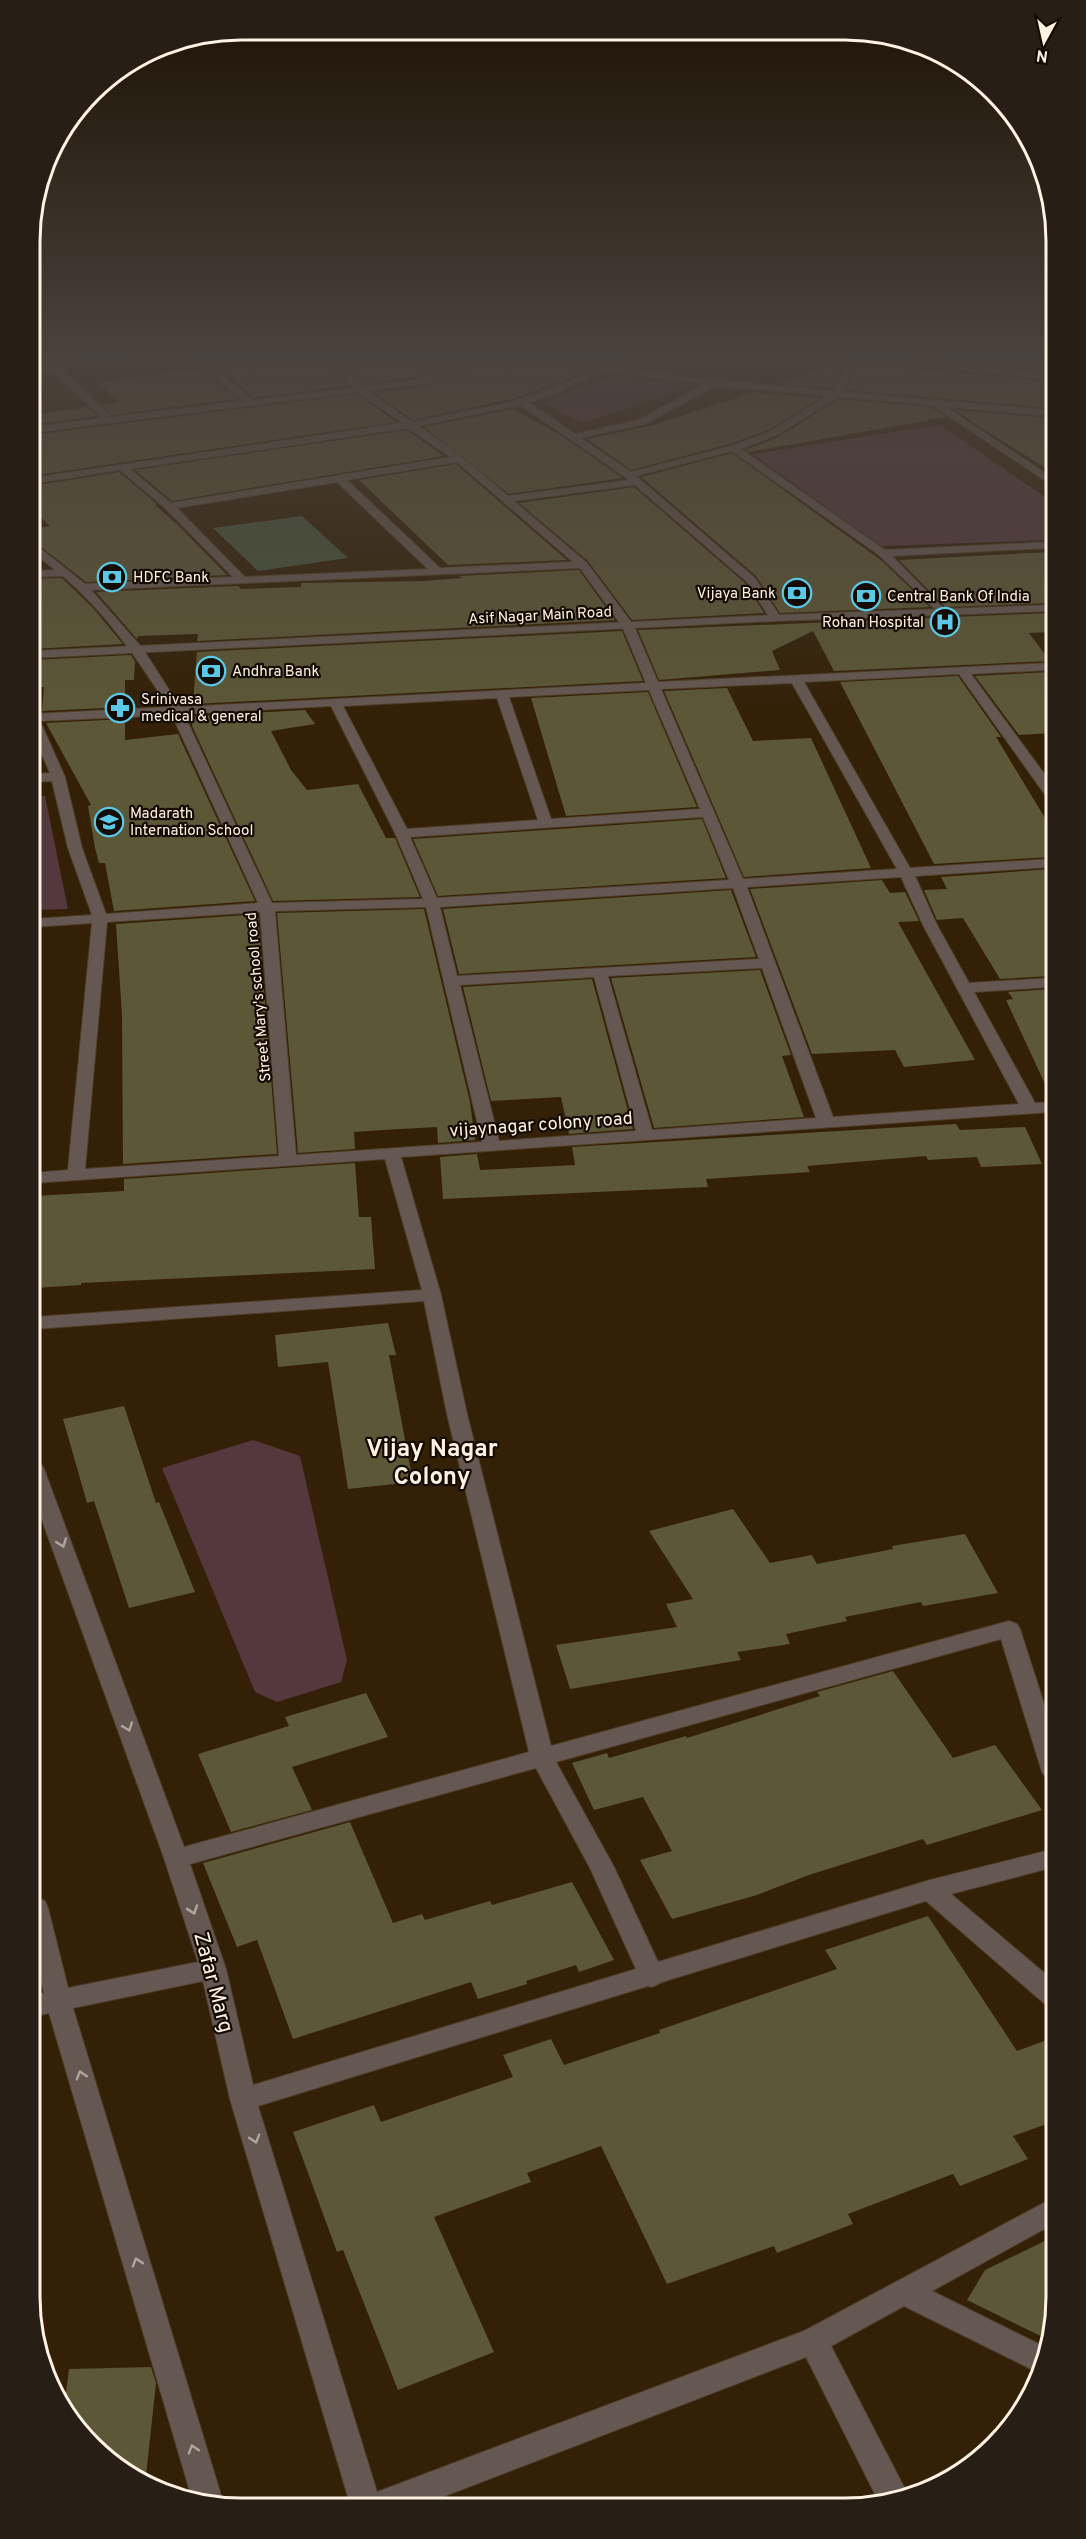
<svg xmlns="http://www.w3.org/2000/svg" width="1086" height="2539" viewBox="0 0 1086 2539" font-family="Overpass,sans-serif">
<rect width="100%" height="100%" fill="#332007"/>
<path fill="#53393d" d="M 615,375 L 694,385 L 583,423 L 543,403 Z
M 940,425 L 1050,500 L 1050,540 L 881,546 L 752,454 Z
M 32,796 L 45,796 L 68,909 L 33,910 Z
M 253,1440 L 300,1456 L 347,1660 L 341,1682 L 277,1702 L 255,1692 L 162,1468 Z"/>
<path fill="#48553b" d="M 302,516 L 348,558 L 258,571 L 213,528 Z"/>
<path fill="#5c5737" d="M 208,358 L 322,358 L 348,386 L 254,398 Z
M 336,358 L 472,358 L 418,377 L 364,384 Z
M 493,358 L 605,358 L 583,373 L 515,398 L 413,420 L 374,393 L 425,386 Z
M 963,358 L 1049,358 L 1049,371 L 961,362 Z
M 842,362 L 845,362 L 833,389 L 778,384 Z
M 858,364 L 1049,381 L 1050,408 L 846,390 Z
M 201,369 L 238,399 L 113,415 L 102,405 L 120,402 L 97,383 Z
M 754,392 L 820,398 L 770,429 L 730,444 L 631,470 L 587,439 L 654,425 Z
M 357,394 L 396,422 L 31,476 L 31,435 Z
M 839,399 L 931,407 L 946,417 L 749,452 L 746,450 L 778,437 Z
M 87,407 L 97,416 L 31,425 L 31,415 Z
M 513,409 L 562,436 L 623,478 L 509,494 L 424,427 Z
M 955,410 L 1050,418 L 1050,471 L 966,418 Z
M 407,430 L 444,456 L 172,501 L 135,470 Z
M 732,453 L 882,561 L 930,607 L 780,613 L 756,576 L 641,477 Z
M 456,464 L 567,560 L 448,565 L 359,480 Z
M 119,472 L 157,504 L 155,505 L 178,525 L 227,575 L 86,582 L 31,539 L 31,529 L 50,526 L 31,508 L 31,486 Z
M 634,487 L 745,583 L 764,613 L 632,620 L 588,561 L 519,503 Z
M 1050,552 L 1050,603 L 945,607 L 899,560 Z
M 579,570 L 615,620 L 197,641 L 198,634 L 138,636 L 137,639 L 96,592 L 238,586 L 241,589 L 301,587 L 301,583 L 423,581 L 462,578 L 459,576 Z
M 62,578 L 92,607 L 123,644 L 32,649 L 32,579 Z
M 1050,613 L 1050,632 L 1029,633 L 1050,661 L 834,671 L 813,631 L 772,651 L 780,670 L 659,680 L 638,630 Z
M 622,631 L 643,681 L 193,704 L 197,652 Z
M 131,655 L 135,662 L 134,680 L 125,680 L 125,707 L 42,711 L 44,687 L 32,687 L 32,660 Z
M 1050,672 L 1051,733 L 1019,735 L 975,676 Z
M 958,676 L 1001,737 L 996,737 L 1051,828 L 1051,857 L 934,864 L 840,682 Z
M 727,688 L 753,741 L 811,738 L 871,868 L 744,877 L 664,691 Z
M 648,692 L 697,807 L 566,816 L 531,698 Z
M 305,710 L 315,724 L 271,731 L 291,770 L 307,790 L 358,784 L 386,838 L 395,838 L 420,897 L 273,901 L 192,726 L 193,716 Z
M 125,719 L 125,740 L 178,734 L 255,901 L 114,911 L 105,863 L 99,863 L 95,848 L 88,806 L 91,805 L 46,723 Z
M 702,819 L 726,878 L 438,896 L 413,839 Z
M 1051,869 L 1051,976 L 1000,979 L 963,918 L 937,920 L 924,890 L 947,889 L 941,877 Z
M 882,880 L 890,893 L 905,892 L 919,921 L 898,922 L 975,1060 L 904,1067 L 895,1050 L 812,1054 L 750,889 Z
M 731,890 L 756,957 L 459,974 L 443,909 Z
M 424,909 L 470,1102 L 475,1140 L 438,1143 L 437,1127 L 383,1130 L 354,1132 L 355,1149 L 298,1153 L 277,913 Z
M 258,914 L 277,1154 L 123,1164 L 122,1015 L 116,924 Z
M 760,970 L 791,1055 L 782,1056 L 804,1117 L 654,1128 L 611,978 Z
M 592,979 L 633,1129 L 569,1134 L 561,1097 L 491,1101 L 463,987 Z
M 1051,989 L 1052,1099 L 1006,1000 L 1013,999 L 1008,992 Z
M 956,1124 L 960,1130 L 1025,1127 L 1042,1164 L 981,1167 L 977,1157 L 928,1160 L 926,1156 L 807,1166 L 810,1172 L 706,1179 L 708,1187 L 443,1199 L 440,1157 L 477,1154 L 480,1170 L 575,1165 L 572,1147 Z
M 355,1163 L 359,1217 L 371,1217 L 375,1269 L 81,1283 L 81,1285 L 34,1288 L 34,1196 L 124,1191 L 124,1179 Z
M 388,1323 L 396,1355 L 389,1355 L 413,1482 L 348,1489 L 328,1362 L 278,1367 L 275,1335 Z
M 124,1406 L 156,1503 L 159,1502 L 195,1592 L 129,1608 L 94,1501 L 87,1503 L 63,1419 Z
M 733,1509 L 770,1563 L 812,1555 L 817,1564 L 893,1549 L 892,1546 L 965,1534 L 998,1593 L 923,1606 L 921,1602 L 845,1617 L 847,1621 L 786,1634 L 790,1644 L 737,1652 L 741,1660 L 570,1689 L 556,1645 L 677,1627 L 666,1604 L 693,1599 L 649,1531 Z
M 893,1671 L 953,1758 L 995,1745 L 1042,1810 L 927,1845 L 923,1839 L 809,1875 L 757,1895 L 672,1919 L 640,1860 L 672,1851 L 643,1797 L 594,1810 L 572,1763 L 607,1753 L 609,1758 L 686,1736 L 687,1738 L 820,1696 L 817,1692 Z
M 366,1693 L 388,1737 L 292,1767 L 312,1810 L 231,1832 L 198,1754 L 289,1726 L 285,1717 Z
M 350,1822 L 393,1923 L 422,1914 L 425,1920 L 490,1901 L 492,1905 L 572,1882 L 614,1960 L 579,1972 L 576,1965 L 526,1981 L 527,1984 L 478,1999 L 471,1982 L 293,2039 L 257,1940 L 237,1947 L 203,1863 Z
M 928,1916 L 1017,2051 L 1055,2037 L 1055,2121 L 1013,2136 L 1028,2159 L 960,2186 L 953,2174 L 848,2214 L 853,2224 L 777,2253 L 774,2246 L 667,2284 L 601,2146 L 527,2173 L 531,2182 L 434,2217 L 494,2352 L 398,2390 L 343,2250 L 337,2252 L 293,2132 L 374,2105 L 381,2122 L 513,2077 L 503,2055 L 551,2039 L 564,2065 L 660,2033 L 659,2030 L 837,1969 L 825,1950 Z
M 1055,2236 L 1056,2311 L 1049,2340 L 967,2300 L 985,2270 Z
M 151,2367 L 156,2383 L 145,2485 L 92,2447 L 65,2400 L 69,2369 Z"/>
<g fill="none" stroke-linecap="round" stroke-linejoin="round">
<g stroke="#503d26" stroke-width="2">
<path id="minor" d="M 104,358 L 127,358 L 61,369 L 112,417 L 243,401 L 192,358 L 201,358 L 253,400 L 353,388 L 324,358 L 333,358 L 363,386 L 419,379 L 479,358 L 491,358 L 424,384 L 368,391 L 412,422 L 508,403 L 548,390 L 584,375 L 609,358 L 619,358 L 609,366 L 713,380 L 834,391 L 850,358 L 858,358 L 843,392 L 1050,410 L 1050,416 L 946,407 L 1050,476 L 1050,484 L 932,405 L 838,397 L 777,435 L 741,449 L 885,550 L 1050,542 L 1050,548 L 892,556 L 945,610 L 947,612 L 941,615 L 879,555 L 732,451 L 636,476 L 755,578 L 781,618 L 779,620 L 771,620 L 747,582 L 635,485 L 514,501 L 587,563 L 634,626 L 658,682 L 1050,663 L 1050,670 L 971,674 L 1051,783 L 1051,797 L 1046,796 L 959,674 L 804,682 L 910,868 L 1051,859 L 1051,867 L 915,876 L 937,925 L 969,983 L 1051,978 L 1051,987 L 974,992 L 1035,1103 L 1052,1102 L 1052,1112 L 401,1157 L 441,1295 L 467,1414 L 551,1746 L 1009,1621 L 1017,1624 L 1020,1629 L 1054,1735 L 1054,1781 L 1046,1778 L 1042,1772 L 1001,1639 L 556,1762 L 614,1867 L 658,1962 L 930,1880 L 1054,1849 L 1054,1867 L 951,1894 L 1055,1982 L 1055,2008 L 1046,2005 L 926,1901 L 662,1982 L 652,1987 L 648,1986 L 258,2106 L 377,2492 L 804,2331 L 1055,2197 L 1055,2223 L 932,2291 L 1047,2348 L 1041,2374 L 904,2306 L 831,2346 L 906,2491 L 908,2498 L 899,2502 L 879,2502 L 806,2357 L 424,2504 L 350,2504 L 230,2099 L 203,1981 L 73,2008 L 224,2505 L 193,2502 L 49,2013 L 36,2016 L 36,1994 L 44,1993 L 36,1959 L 36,1898 L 45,1901 L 48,1908 L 68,1988 L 198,1962 L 164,1858 L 34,1498 L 34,1463 L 41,1464 L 44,1469 L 184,1847 L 529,1752 L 447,1414 L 424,1301 L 34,1329 L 34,1317 L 422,1290 L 385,1159 L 33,1183 L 33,1173 L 68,1170 L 92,923 L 33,927 L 33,919 L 92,915 L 68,848 L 52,781 L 32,782 L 32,774 L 50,773 L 32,732 L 32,714 L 168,707 C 138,659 106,613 63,576 L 32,577 L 32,571 L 55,570 L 31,550 L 31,541 L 85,584 L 233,577 L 165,508 L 120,470 L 31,484 L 31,478 L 402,423 L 358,392 L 31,433 L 31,427 L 102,418 L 52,371 L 31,374 L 31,368 ZM 602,371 L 603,371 L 704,384 L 639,420 L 575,434 L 529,402 L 555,394 ZM 715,386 L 827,396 L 771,431 L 731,446 L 631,472 L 581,438 L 645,424 ZM 520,405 L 625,477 L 629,480 L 508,496 L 462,457 L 419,426 ZM 408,428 L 450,457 L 171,503 L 130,469 ZM 457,462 L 573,562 L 440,568 L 347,480 ZM 337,482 L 428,569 L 245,577 L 177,508 ZM 580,568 L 622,626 L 646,683 L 180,707 L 143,649 L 91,590 ZM 792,683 L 897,869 L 743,879 L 661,689 ZM 649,690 L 700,809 L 551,819 L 509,697 ZM 497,698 L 538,820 L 407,829 L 343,706 ZM 331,706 L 395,833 L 423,899 L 272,903 L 184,714 ZM 172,715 L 258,903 L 106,914 L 82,848 L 65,777 L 40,721 ZM 703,817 L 729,880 L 437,898 L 410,837 ZM 901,877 L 923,925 L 1019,1104 L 833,1117 L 747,887 ZM 733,888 L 759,959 L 457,976 L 440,907 ZM 426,907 L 482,1142 L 296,1155 L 275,911 ZM 260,912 L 279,1156 L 85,1169 L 107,922 ZM 762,968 L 816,1118 L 652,1130 L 608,976 ZM 594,977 L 636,1131 L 499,1141 L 460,985 ZM 536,1768 L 590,1868 L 636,1969 L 253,2085 L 226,1969 L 190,1864 Z
M 942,358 L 951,358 L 944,367 L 938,367 Z"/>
</g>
<g stroke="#503d26" stroke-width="2">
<path id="tertiary" d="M 863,358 L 894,358 L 1049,373 L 1049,379 L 867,361 Z
M 1050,605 L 1050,611 L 775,621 L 32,658 L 32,651 L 775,615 Z"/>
</g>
<use href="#minor" fill="#655853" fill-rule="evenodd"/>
<use href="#tertiary" fill="#655853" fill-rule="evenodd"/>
</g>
<defs><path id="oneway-chevron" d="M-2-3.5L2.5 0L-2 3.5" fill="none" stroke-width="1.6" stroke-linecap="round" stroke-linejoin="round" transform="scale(1.5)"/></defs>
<g stroke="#b2a59b">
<use href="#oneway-chevron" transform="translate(62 1543) rotate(70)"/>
<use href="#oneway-chevron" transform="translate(128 1727) rotate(70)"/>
<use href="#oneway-chevron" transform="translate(193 1910) rotate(71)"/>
<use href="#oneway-chevron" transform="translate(81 2075) rotate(-107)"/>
<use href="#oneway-chevron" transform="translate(255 2139) rotate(73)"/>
<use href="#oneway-chevron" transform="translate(137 2262) rotate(-107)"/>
<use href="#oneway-chevron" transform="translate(193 2449) rotate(-107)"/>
</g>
<linearGradient id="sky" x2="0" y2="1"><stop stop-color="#1c1204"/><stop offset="0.5" stop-color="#4a423c"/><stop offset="1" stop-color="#4a423c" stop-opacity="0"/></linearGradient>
<rect width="1086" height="713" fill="url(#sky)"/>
<defs>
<g id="bank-ring" transform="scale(1.5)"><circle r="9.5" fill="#140c03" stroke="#5ac8e6" stroke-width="1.5"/><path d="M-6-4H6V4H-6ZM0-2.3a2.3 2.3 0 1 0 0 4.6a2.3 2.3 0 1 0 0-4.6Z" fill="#5ac8e6"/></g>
<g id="hospital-ring" transform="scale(1.5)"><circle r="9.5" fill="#140c03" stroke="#5ac8e6" stroke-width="1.5"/><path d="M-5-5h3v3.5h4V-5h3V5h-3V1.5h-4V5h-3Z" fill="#5ac8e6"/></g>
<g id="pharmacy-ring" transform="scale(1.5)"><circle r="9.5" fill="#140c03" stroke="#5ac8e6" stroke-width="1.5"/><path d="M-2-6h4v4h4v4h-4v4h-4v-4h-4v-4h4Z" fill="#5ac8e6"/></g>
<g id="school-ring" transform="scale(1.5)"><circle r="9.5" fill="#140c03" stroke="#5ac8e6" stroke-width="1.5"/><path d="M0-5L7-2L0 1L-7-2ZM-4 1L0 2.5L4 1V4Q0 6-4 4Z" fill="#5ac8e6"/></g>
</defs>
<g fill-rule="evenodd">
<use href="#bank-ring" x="112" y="577"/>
<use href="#bank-ring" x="797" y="593"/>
<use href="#bank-ring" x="866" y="596"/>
<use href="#hospital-ring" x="945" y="622"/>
<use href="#bank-ring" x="211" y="671"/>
<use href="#pharmacy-ring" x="120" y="708"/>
<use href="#school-ring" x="109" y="822"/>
</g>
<g text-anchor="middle" stroke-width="4.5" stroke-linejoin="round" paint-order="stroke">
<g font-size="15" fill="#fff2e3" stroke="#140c03" text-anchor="start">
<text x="133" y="582">HDFC Bank</text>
<text x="776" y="598" text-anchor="end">Vijaya Bank</text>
<text x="887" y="601">Central Bank Of India</text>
<text x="924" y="627" text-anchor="end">Rohan Hospital</text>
<text x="232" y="676">Andhra Bank</text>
<text x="141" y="704">Srinivasa<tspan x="141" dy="17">medical &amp; general</tspan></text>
<text x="130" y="818">Madarath<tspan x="130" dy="17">Internation School</tspan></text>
</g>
<g font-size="15" fill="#fff2e3" stroke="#140c03">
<text transform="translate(540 615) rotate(-3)" y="5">Asif Nagar Main Road</text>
<text transform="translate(258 997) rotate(-95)" y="5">Street Mary's school road</text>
</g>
<g font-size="18" fill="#fff2e3" stroke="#140c03">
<text transform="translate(541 1124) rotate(-4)" y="6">vijaynagar colony road</text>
</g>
<g font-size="21" fill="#fff2e3" stroke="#140c03">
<text transform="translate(214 1982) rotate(75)" y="7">Zafar Marg</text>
</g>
<g font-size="24" font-weight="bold" fill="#fff2e3" stroke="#140c03">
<text x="432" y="1456">Vijay Nagar<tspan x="432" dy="28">Colony</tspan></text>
</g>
</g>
<path d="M0 0H1086V2539H0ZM241 40H845A201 201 0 0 1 1046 241V2297A201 201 0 0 1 845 2498H241A201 201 0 0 1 40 2297V241A201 201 0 0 1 241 40Z" fill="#271e15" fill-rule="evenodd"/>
<path fill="none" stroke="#fff2e3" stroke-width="3" d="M241 40H845A201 201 0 0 1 1046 241V2297A201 201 0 0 1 845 2498H241A201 201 0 0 1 40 2297V241A201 201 0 0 1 241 40Z"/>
<g transform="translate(1044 42) rotate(188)" stroke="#140c03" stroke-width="4.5" paint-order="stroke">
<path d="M0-4.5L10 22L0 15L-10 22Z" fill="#fff2e3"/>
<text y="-9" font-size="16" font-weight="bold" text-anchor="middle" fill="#fff2e3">N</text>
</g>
</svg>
